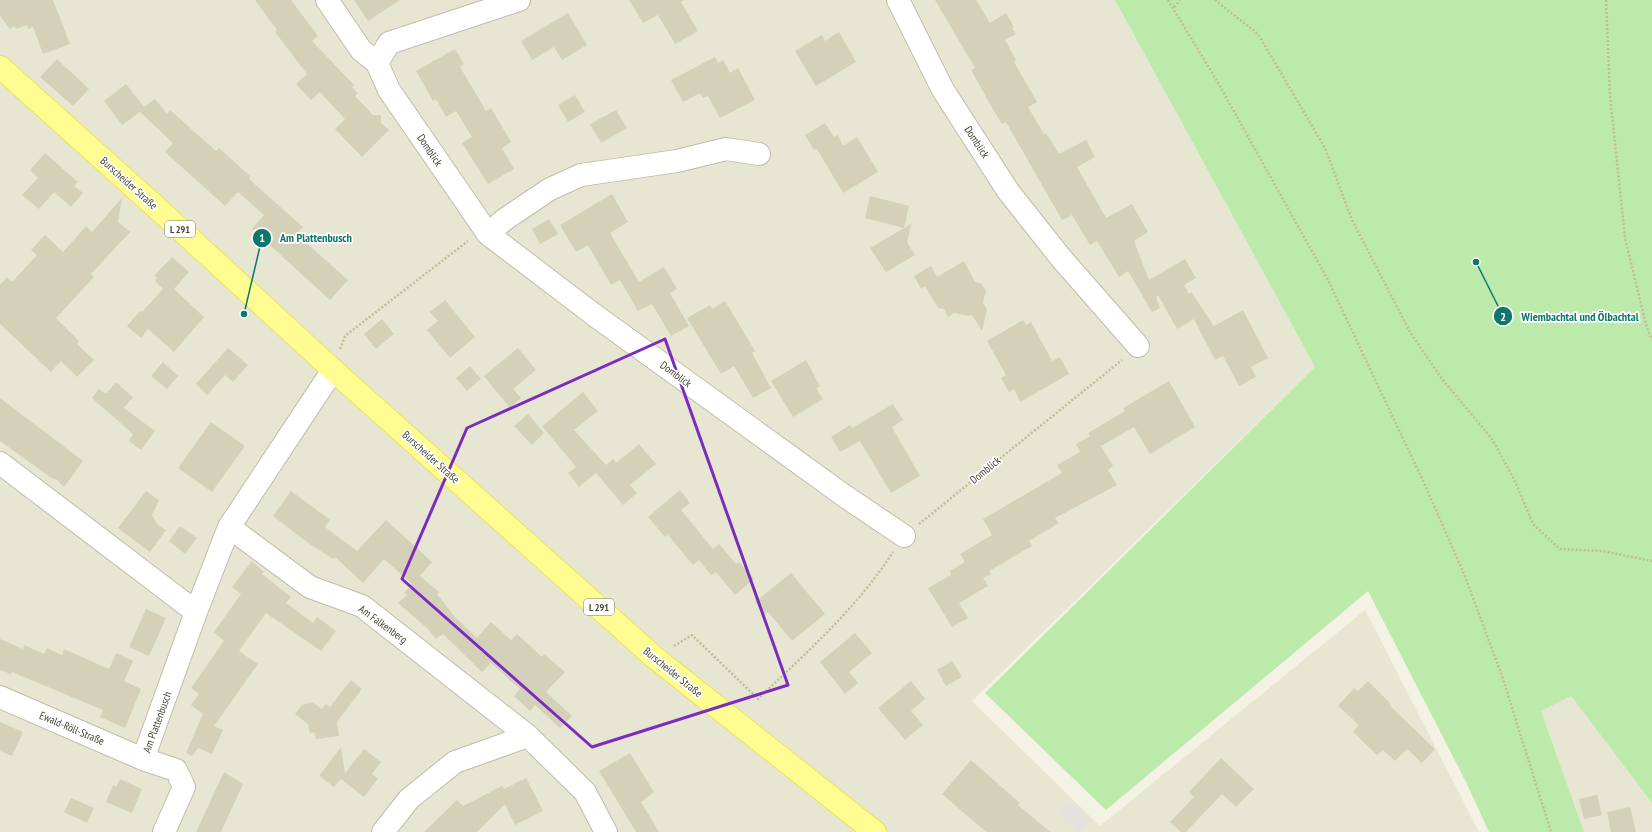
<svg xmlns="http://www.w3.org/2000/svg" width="1652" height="832" viewBox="0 0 1652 832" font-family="'PT Sans Narrow',sans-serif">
<rect width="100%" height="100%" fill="#f3f2e4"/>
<path fill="#e7e6d2" d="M 0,0 L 1115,0 L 1315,367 L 972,701 L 1100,826 L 1365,610 L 1479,832 L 0,832 Z
M 1571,696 L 1652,803 L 1652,832 L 1584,832 L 1541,711 Z"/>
<path fill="#bceaaa" d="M 1115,0 L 1652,0 L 1652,803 L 1571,696 L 1541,711 L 1584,832 L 1489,832 L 1466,782 L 1368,591 L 1106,810 L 985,693 L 1315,367 Z"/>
<path fill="#e3e2dd" d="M 1068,801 L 1091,821 L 1081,832 L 1078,832 L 1057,813 Z"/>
<path fill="#d5d1b9" d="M 0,0 L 53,0 L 70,44 L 43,54 L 33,27 L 28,29 L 27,25 L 16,29 L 14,26 L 10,29 L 0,16 Z
M 255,0 L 291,0 L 318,36 L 312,41 L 354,85 L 352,87 L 358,93 L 355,96 L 373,115 L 381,115 L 381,123 L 389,130 L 362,157 L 335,129 L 345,119 L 320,92 L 311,100 L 296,84 L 307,74 L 275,32 L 277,30 Z
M 354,0 L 400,0 L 368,21 Z
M 629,0 L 684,0 L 681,2 L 698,31 L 675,44 L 658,15 L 643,23 Z
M 935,0 L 976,0 L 990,23 L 1006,13 L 1014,27 L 1012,28 L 1016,34 L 1005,40 L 1016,60 L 1014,62 L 1037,102 L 1028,107 L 1044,134 L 1046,133 L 1059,154 L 1086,140 L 1095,157 L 1077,167 L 1106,218 L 1132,204 L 1148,232 L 1134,241 L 1149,280 L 1185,259 L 1196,278 L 1184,285 L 1189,294 L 1191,292 L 1214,326 L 1243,310 L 1268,358 L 1251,367 L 1256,377 L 1239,386 L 1223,356 L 1215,360 L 1194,319 L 1177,329 L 1158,295 L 1156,297 L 1160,308 L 1152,312 L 1128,271 L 1119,277 L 1097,241 L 1090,245 L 1072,215 L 1062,220 L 1006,122 L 1002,124 L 991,106 L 971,70 L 975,68 Z
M 568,13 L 587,45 L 562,60 L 554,47 L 532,60 L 521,41 Z
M 839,32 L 856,62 L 816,86 L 795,51 L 822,35 L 825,41 Z
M 455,49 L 464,64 L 460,67 L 486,111 L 491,108 L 511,142 L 502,148 L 514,169 L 488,184 L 462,143 L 472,137 L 456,111 L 446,117 L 436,99 L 433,101 L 416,71 Z
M 715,57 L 718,63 L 723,60 L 730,73 L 738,68 L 755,100 L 720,118 L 708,96 L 703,98 L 700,93 L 683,102 L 671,80 Z
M 57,59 L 89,89 L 73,106 L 40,77 Z
M 126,84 L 144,107 L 155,99 L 167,114 L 170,110 L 216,151 L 219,148 L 251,177 L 249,179 L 303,227 L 296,234 L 348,280 L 330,300 L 252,229 L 264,215 L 238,192 L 225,206 L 165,152 L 173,143 L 140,112 L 122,125 L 104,101 Z
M 575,95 L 585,112 L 568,122 L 558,105 Z
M 616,110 L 627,128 L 601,143 L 590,124 Z
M 825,123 L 834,137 L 838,135 L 843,146 L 857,137 L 878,172 L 843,193 L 817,149 L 814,150 L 805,135 Z
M 45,153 L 78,182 L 74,186 L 83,193 L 71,207 L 54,192 L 39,209 L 22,195 L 38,178 L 30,170 Z
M 612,194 L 628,222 L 610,233 L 639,282 L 664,267 L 677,289 L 670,293 L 689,326 L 671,336 L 652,304 L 638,311 L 620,280 L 611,285 L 588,245 L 576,252 L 560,225 Z
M 870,196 L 909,206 L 904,228 L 912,223 L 907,242 L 915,255 L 886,272 L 870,248 L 904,228 L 865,218 Z
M 122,198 L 118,222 L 130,232 L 91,274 L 94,277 L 56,318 L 79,341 L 77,344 L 94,360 L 77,377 L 61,361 L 51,372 L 0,324 L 0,285 L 7,277 L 12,282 L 37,255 L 31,250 L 45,235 L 63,252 L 86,226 L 92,232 Z
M 549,219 L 558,234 L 540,244 L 532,229 Z
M 172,257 L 189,272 L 174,289 L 204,317 L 174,352 L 148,329 L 141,338 L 127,326 L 140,311 L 142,312 L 163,289 L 155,281 L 157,278 L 154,276 Z
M 964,261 L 975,282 L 981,283 L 986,291 L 983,302 L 987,310 L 982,331 L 972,315 L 969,316 L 954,313 L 948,317 L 944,309 L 938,308 L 925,286 L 921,289 L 914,276 L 931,266 L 937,277 Z
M 445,300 L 475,337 L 450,358 L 427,330 L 438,321 L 430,312 Z
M 725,301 L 755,351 L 752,353 L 771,388 L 753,398 L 734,366 L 721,374 L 687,318 L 710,305 L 712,309 Z
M 382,319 L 394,334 L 376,349 L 364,334 Z
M 1023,320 L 1026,325 L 1031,322 L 1052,361 L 1060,357 L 1069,374 L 1020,402 L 1014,389 L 1009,392 L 1001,378 L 1006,375 L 987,341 Z
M 228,348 L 248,365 L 233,382 L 225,375 L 207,395 L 196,384 Z
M 518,348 L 536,370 L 513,389 L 521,398 L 510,408 L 484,376 Z
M 806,360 L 820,386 L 816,388 L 823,399 L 793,417 L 771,381 Z
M 163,362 L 178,376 L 167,389 L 151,376 Z
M 470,366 L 481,379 L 467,391 L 456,378 Z
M 1169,381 L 1195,427 L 1150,454 L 1134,427 L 1101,446 L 1113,466 L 1108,470 L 1117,485 L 1055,518 L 1059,523 L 1029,541 L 1032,546 L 989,571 L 991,574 L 983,578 L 988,586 L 959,603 L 968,618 L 952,627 L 928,588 L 951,575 L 950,571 L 965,562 L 960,554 L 992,535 L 983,519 L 1062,473 L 1057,465 L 1080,452 L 1076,444 L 1090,436 L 1088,433 L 1125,411 L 1123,408 Z
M 116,382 L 133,397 L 124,408 L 155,431 L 141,450 L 129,441 L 133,434 L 92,398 L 99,389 L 106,394 Z
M 583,392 L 598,411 L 574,430 L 606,465 L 613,459 L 616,463 L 639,444 L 656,464 L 630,485 L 637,493 L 623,505 L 596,473 L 579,487 L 568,473 L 576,467 L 542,426 Z
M 0,398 L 83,461 L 64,487 L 57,480 L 50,477 L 0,441 Z
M 893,404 L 903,420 L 892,427 L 920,476 L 891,493 L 860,441 L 840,452 L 831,437 L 850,425 L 852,428 Z
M 528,414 L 544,433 L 532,445 L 514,426 Z
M 211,422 L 245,446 L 212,492 L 178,468 Z
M 680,490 L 690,503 L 681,510 L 713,549 L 719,544 L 736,564 L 739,562 L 754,579 L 735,595 L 716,572 L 711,575 L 699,560 L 693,565 L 668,535 L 665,537 L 648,517 Z
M 146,491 L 159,500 L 152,515 L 158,525 L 166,530 L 150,552 L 118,528 Z
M 291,491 L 330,520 L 325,527 L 357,551 L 386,520 L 432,562 L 420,576 L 439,592 L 437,594 L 455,617 L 477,638 L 491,622 L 511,640 L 517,634 L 542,657 L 544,654 L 565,672 L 546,692 L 572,716 L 560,728 L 535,705 L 530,711 L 514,696 L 520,689 L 491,663 L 482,672 L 443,634 L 436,639 L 428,629 L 398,603 L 407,595 L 404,593 L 412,584 L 384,559 L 363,583 L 335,557 L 333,559 L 311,545 L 273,516 Z
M 180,526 L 197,538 L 185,554 L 169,541 Z
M 252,561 L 264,572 L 262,574 L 291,597 L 286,603 L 313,623 L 317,617 L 336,631 L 321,651 L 266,613 L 239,651 L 258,664 L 214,726 L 223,730 L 212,754 L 198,748 L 192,756 L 186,753 L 203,714 L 191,705 L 199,694 L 191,688 L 224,641 L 214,632 L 241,594 L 232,587 Z
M 791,573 L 825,614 L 792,641 L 768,612 L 765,615 L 755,602 Z
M 146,609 L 166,618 L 149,656 L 129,647 Z
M 855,633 L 872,653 L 849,672 L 858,683 L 845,694 L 820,662 Z
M 0,639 L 23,649 L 24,645 L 44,654 L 47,648 L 62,655 L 64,649 L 109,669 L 116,653 L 133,661 L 124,681 L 141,689 L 125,728 L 100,717 L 103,710 L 12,672 L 11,674 L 0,670 Z
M 952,661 L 962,677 L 946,686 L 937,670 Z
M 351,680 L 362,689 L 337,722 L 339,736 L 316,739 L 314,732 L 310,733 L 308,724 L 295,714 L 302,705 L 312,702 L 322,709 L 326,704 L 330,707 Z
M 911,681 L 925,699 L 911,711 L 923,725 L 905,740 L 878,708 Z
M 1368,681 L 1391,704 L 1390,706 L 1435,749 L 1422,763 L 1407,749 L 1395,761 L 1383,750 L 1377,755 L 1353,732 L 1359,725 L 1338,706 L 1354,688 L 1358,691 Z
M 0,722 L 23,732 L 12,756 L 0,751 Z
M 341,747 L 345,773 L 364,749 L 381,762 L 372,774 L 378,779 L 364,797 L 341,779 L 334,787 L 319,776 Z
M 630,753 L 654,792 L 641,802 L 659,832 L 636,832 L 599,771 Z
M 1221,758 L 1254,789 L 1236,807 L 1222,794 L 1186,832 L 1181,832 L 1170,822 L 1194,797 L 1189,792 Z
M 971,760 L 1020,803 L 1018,805 L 1050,832 L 986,832 L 942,794 Z
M 224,772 L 243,784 L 221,832 L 196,832 Z
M 526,778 L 543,811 L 515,825 L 505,804 L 477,832 L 424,832 L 457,800 L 463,806 L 502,786 L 504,789 Z
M 120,779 L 142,789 L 132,813 L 106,802 L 113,785 L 116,787 Z
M 1597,795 L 1602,815 L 1584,819 L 1579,799 Z
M 71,798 L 94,808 L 87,823 L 64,812 Z
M 1630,807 L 1636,832 L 1611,832 L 1607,812 Z"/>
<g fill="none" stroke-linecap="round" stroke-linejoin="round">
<g stroke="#bfbda6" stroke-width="24">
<path id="minor" d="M 327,0 L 361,50 L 377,63
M 519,0 L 389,43 L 377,63 L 389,90 L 488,234 L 593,314 L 846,497 L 904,536
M 898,0 L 943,90 L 1008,191 L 1061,258 L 1138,346
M 488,234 L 504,220 L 550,189 L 581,175 L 677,161 L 726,149 L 759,154
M 0,463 L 196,612
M 229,527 L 310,587 L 362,606 L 528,736 L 585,792 L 606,832
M 0,697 L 143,759
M 164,832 L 184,787 L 176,770 L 143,759 L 196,612 L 229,527 L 333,370
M 383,832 L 409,799 L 455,762 L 528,736"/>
</g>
<g stroke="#e9e45c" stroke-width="24">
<path id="major" d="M 0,67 L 157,208 L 333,370 L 654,657 L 875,832"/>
</g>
<path stroke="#c1bd97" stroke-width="2.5" stroke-dasharray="2 2" stroke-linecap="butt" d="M 1168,0 L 1217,81 L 1328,280 L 1424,483 L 1465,576 L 1502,676 L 1551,832
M 1215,0 L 1258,34 L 1325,148 L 1352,220 L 1410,332 L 1442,379 L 1492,439 L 1514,479 L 1533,524 L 1560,549 L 1602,551 L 1652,561
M 1606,0 L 1610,95 L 1625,238 L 1646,325 L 1652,340
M 1174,7 L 1180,0
M 340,349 L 345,336 L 468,241
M 919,524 L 1122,360
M 674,646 L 692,635 L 758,699 C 806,653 857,608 893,552"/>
<use href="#minor" stroke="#fff" stroke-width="22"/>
<use href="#major" stroke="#fffd91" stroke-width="22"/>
</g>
<path fill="none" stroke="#7b2cbf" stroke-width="3" stroke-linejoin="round" d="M 665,339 L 788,685 L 592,747 L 402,579 L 467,428 Z"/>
<g text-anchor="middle" stroke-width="3.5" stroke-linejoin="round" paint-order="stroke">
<g fill="#fff" stroke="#7d7b71" stroke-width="1">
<rect x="165" y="221" width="30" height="16" rx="3"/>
<rect x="584" y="599" width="30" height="16" rx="3"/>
</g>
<g font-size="10" font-weight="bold" fill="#454334">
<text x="180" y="233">L 291</text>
<text x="599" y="611">L 291</text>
</g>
<g font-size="11" fill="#454334" stroke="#fff">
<text transform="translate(977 142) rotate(57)" y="4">Domblick</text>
<text transform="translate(430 150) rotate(56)" y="4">Domblick</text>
<text transform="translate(129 183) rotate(42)" y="4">Burscheider Straße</text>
<text transform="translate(676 374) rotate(36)" y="4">Domblick</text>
<text transform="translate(431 457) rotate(42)" y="4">Burscheider Straße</text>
<text transform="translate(985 470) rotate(-39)" y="4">Domblick</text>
<text transform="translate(383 624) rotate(36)" y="4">Am Falkenberg</text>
<text transform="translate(673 672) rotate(39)" y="4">Burscheider Straße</text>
<text transform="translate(157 722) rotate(-70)" y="4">Am Plattenbusch</text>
<text transform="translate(72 728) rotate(23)" y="4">Ewald-Röll-Straße</text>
</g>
</g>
<path fill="none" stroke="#0f766e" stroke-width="1.5" d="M244 314L262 238M1476 262L1503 316"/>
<g fill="#0f766e" stroke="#fff" stroke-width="1.5">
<circle cx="244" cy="314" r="4"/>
<circle cx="1476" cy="262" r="4"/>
<circle cx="262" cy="238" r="10"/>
<circle cx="1503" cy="316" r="10"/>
</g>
<g font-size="12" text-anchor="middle" font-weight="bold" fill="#fff">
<text x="262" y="242">1</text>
<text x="1503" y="321">2</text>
</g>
<g font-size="12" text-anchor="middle" font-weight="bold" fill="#0f766e" stroke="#fff" stroke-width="3.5" stroke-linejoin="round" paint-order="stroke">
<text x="316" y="242">Am Plattenbusch</text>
<text x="1580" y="321">Wiembachtal und Ölbachtal</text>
</g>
</svg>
